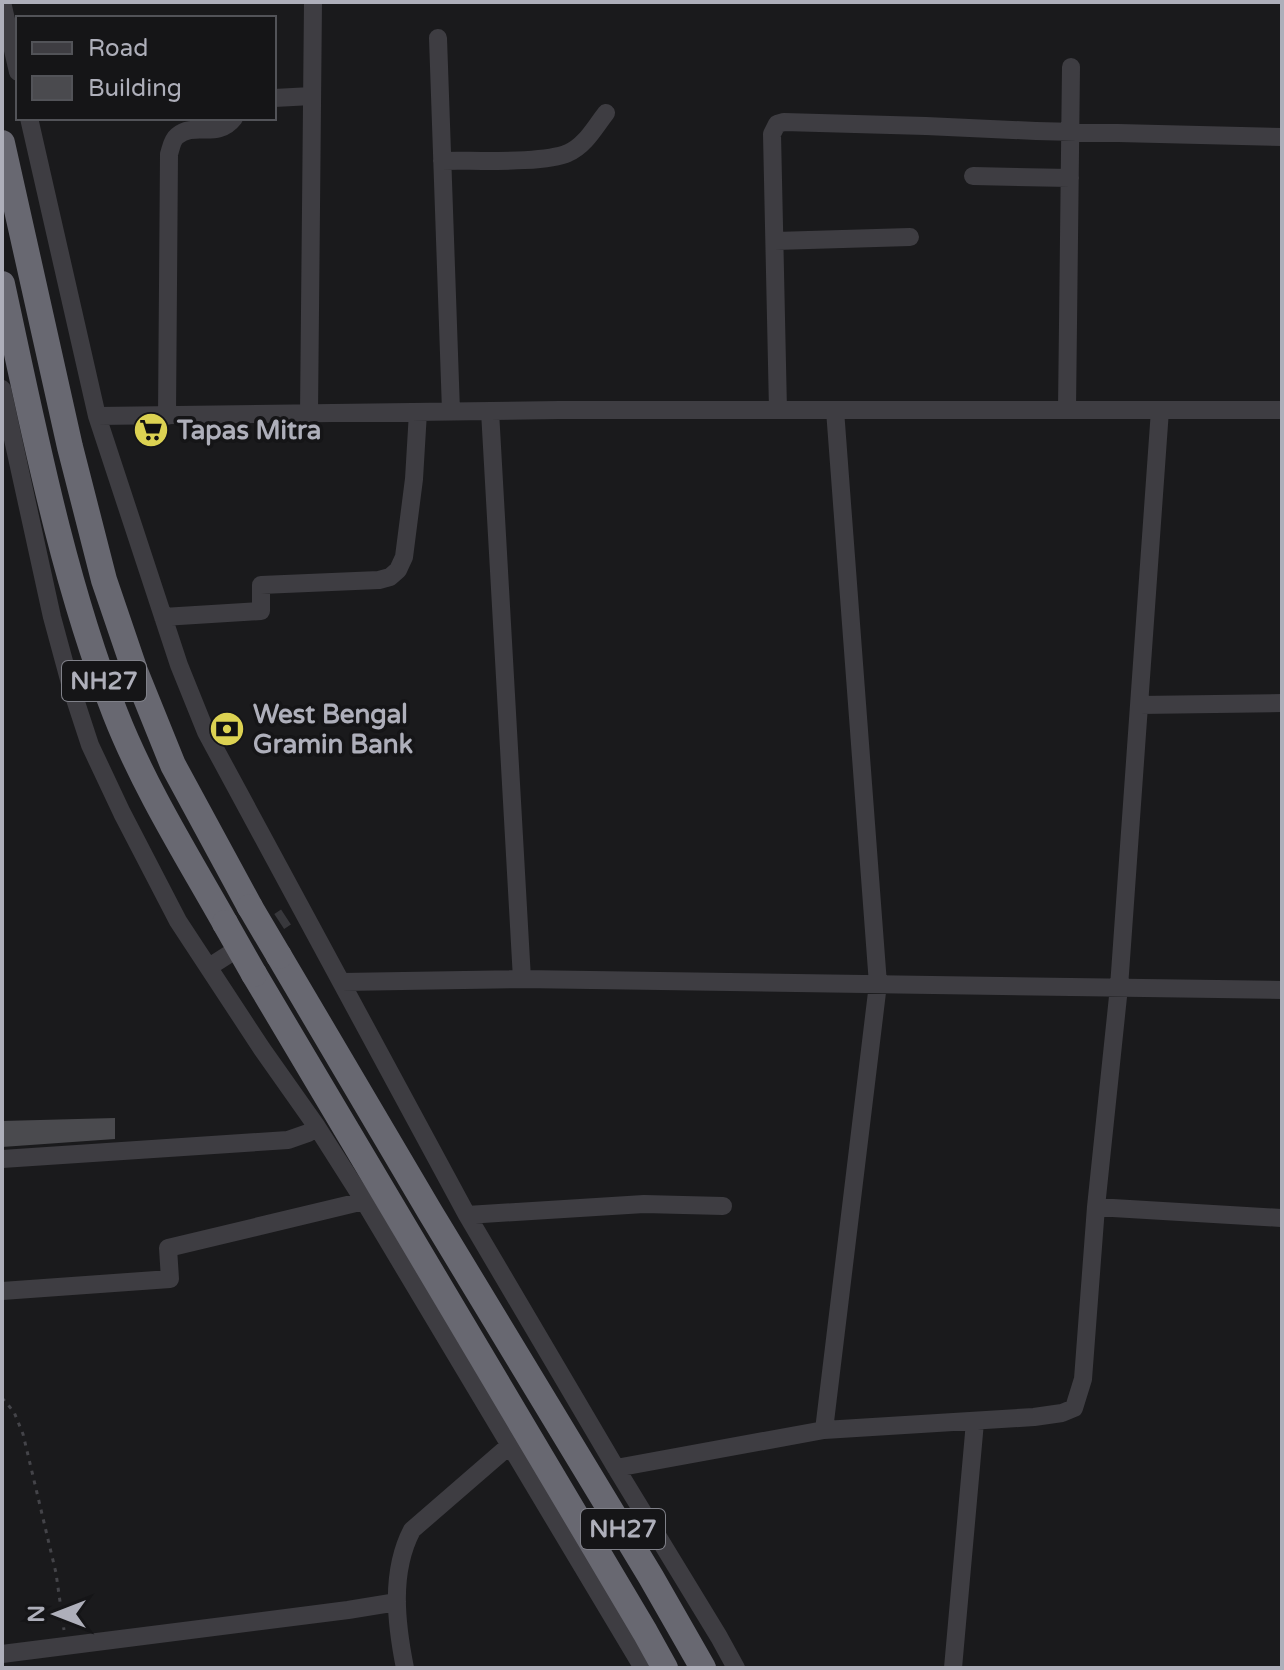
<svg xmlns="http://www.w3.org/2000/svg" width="1284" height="1670" viewBox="0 0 1284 1670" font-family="'Varela Round',sans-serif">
<rect width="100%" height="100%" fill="#1a1a1c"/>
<path fill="#4a4a4e" d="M 115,1118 L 115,1139 L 2,1147 L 2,1121 Z"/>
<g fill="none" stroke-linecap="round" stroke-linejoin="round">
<path stroke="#38383c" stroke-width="18" stroke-dasharray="18 9" stroke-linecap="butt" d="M 234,951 L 286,917"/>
<path stroke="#444449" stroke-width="3" stroke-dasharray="4 6" stroke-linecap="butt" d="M 2,1398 L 14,1412 L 23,1434 L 56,1573 L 64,1630"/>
<path stroke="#3e3d42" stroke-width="18" d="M 2,2 L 18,72
M 438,38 L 451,411
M 274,98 L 312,96
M 29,118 L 97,416 L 179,665 L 206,732 L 467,1215 L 616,1468 L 719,1637 L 736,1668
M 442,161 C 471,160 544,164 568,153 C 585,146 595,127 606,113
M 973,176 L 1070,178
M 775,241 L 910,237
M 2,389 L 52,617 L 71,687 L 90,745 L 122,813 L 178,921 L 262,1049 L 317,1127 L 364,1201 L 643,1668
M 778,410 L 772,134 L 777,124 L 784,122 L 926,126 L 1036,131 L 1282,137
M 1067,410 L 1071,67
M 490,411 L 522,979
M 309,414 L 313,2
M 97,416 L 560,410 L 1282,410
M 167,416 L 169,154 C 171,148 172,140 177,136 C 195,121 217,140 234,118
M 163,617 L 261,611 L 261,585 L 379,580 L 390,577 L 398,570 L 404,557 L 414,479 L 418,412
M 1139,705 L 1282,703
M 209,967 L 234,951
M 342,982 L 522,979 L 1282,990
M 2,1159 L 288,1140 L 308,1133 L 317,1127
M 1096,1207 L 1281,1218
M 467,1215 L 644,1204 L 723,1206
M 2,1291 L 170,1279 L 168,1248 L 364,1201
M 824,1430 L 878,984 L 835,410
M 616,1468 L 824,1430 L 1034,1417 L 1062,1413 L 1074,1408 L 1083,1379 L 1096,1207 L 1119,987 L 1160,410
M 2,1654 L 348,1610 L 397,1602
M 405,1668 C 396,1623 390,1572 412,1530 L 510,1445
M 953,1668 L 975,1422"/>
<path stroke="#686871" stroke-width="26" d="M 2,143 L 70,447 L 104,580 L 135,671 L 173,765 L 250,907
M 2,284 C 33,426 62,577 115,713 C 144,787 186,854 225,923
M 279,956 L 430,1212 L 651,1577 L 703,1668
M 254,974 L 645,1632 L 665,1668"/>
<path stroke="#686871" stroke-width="26" d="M 250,907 L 279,956
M 225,923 L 254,974"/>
</g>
<defs>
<g id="supermarket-disc" transform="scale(1.8)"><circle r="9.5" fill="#dcd252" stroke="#151517"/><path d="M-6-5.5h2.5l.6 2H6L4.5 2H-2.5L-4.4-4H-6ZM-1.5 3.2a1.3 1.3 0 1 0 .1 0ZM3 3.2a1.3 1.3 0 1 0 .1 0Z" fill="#111"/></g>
<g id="bank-disc" transform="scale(1.8)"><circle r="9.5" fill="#dcd252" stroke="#151517"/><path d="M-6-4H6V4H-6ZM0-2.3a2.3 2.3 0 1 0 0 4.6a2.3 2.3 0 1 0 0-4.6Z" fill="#111"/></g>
</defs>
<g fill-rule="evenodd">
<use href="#supermarket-disc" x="151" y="430"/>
<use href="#bank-disc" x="227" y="729"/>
</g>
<g text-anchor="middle" stroke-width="7" stroke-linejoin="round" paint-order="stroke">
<g fill="#151517" stroke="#808189" stroke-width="2">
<rect x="62" y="661" width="84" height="40" rx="6"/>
<rect x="581" y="1509" width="84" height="40" rx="6"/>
</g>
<g font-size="24" font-weight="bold" fill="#aeafba">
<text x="104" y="689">NH27</text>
<text x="623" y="1537">NH27</text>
</g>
<g font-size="26" font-weight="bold" fill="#aeafba" stroke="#151517" text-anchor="start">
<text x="177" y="439">Tapas Mitra</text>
<text x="253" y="723">West Bengal<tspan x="253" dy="30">Gramin Bank</tspan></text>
</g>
</g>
<rect width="1284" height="1670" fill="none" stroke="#aeafba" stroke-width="8"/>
<rect x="16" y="16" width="260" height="104" fill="#151517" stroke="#525358" stroke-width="2"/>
<rect x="32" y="42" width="40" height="12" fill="#3e3d42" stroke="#525358" stroke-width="2"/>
<text x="88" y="56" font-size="24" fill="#aeafba">Road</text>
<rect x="32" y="76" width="40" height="24" fill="#4a4a4e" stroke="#525358" stroke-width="2"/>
<text x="88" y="96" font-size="24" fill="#aeafba">Building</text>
<g transform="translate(56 1614) rotate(270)" stroke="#151517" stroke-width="6" paint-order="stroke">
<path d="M0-6L14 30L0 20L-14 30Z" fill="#aeafba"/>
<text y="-12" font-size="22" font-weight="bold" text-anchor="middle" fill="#aeafba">N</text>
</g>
</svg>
